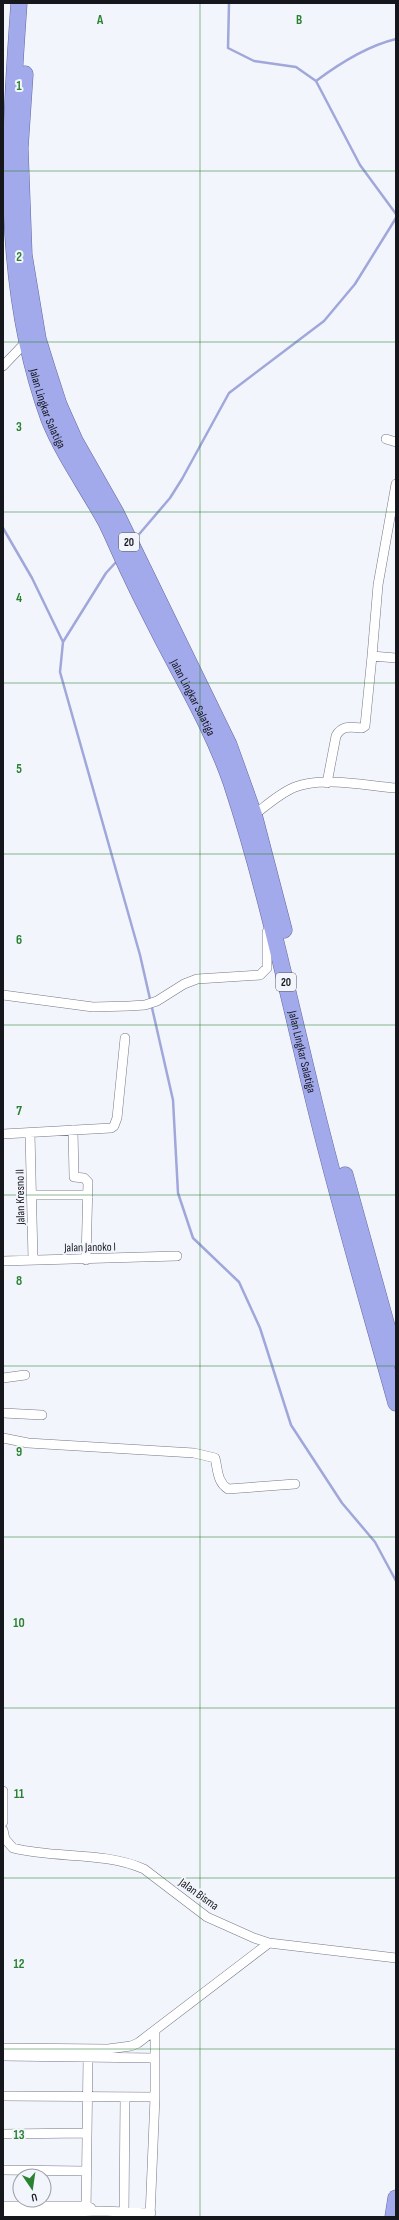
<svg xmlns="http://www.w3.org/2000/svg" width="399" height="2220" viewBox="0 0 399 2220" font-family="'Sofia Sans Condensed',sans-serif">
<rect width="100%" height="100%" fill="#f3f5fc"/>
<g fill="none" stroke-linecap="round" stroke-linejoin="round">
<path stroke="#a0a7da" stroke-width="2.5" d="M 229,3 L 228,48 L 254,61 L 296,67 L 316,81 L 360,165 L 396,214
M 316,81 C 340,63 367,46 396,39
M 3,528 L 32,578 L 63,642
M 135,539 L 170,498 L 182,479 L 229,393 L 324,321 L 355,284 L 396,218
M 117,561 L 106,573 L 63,642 L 60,672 L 140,955 L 173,1100 L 178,1193 L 193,1238 L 239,1282 L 260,1328 L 291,1425 L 342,1503 L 375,1542 L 396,1581"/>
<g stroke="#747787" stroke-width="10">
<path id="minor" d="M 3,366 L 25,343 L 29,341
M 386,439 L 396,442
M 396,484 L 378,585 L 372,656 L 396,658
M 327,783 L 336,736 C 342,725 351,727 362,728 L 365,726 L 372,656
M 254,815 C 267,805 280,793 295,787 C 323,776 367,786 396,788
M 3,995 L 93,1007 L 129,1006 L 145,1005 L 157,1001 L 184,984 L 197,979 L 260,975 L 267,968 L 267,932
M 73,1130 L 74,1177 L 84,1178 L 88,1182 L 86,1260
M 30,1133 L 33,1260
M 3,1134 L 111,1128 L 114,1126 L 117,1118 L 125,1038
M 33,1195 L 88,1195
M 3,1261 L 177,1256
M 3,1378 L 25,1375
M 3,1413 L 42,1415
M 3,1438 L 28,1443 L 194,1453 L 215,1458 C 218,1470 217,1482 228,1489 L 295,1484
M 3,1791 L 3,1822
M 3,1830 L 5,1839 L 13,1848 C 56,1859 103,1851 144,1869 L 207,1917 L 254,1938 L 269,1943 L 396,1958
M 3,2048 L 108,2049 L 131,2046 L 138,2043 L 269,1943
M 3,2056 L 155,2058
M 3,2096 L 155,2097
M 3,2134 L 86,2133
M 3,2170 L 86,2171
M 3,2206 L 86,2206 L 91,2208
M 3,2214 L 101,2211 L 151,2213
M 86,2217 L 88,2057
M 124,2217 L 125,2097
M 150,2217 L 155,2097 L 155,2032"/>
</g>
<g stroke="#6369a0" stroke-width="17">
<g id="trunk">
<path id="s1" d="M 19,3 C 9,143 0,285 49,419 C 64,456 87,487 106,522 C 115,540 122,558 131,576 C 141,598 153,620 164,642 C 188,688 214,733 231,782 C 264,882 286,986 311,1089 C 336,1194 367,1299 396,1403"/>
<path d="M 25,74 L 20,148 L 24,255 L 38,339 L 47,368 L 59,405 L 75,441 L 116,513 L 229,745 L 254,815 L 284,930"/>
<path d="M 345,1175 L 396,1359"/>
<path d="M 393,2217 L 396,2198"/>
</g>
</g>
<use href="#minor" stroke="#fff" stroke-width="9"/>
<use href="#trunk" stroke="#a3aaeb" stroke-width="16"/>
</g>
<path fill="none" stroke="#2a8231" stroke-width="1" stroke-opacity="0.55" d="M 200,3 L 200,2217M 3,171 L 396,171M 3,342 L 396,342M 3,512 L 396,512M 3,683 L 396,683M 3,854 L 396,854M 3,1025 L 396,1025M 3,1195 L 396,1195M 3,1366 L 396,1366M 3,1537 L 396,1537M 3,1708 L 396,1708M 3,1878 L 396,1878M 3,2049 L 396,2049"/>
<g text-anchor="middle" stroke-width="4" stroke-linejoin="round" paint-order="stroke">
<g fill="#f3f5fc" stroke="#585a60" stroke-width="1">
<rect x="119" y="533" width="20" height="18" rx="3"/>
<rect x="276" y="973" width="20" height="18" rx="3"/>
</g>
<g font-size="11" font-weight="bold" fill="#16171d">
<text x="129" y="546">20</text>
<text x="286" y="986">20</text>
</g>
<g font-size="12" fill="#16171d" stroke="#f3f5fc">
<text dy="4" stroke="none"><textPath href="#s1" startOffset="410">Jalan Lingkar Salatiga</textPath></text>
<text dy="4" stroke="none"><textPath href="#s1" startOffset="734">Jalan Lingkar Salatiga</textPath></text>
<text dy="4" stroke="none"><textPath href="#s1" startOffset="1106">Jalan Lingkar Salatiga</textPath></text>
<text transform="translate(20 1197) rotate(-91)" y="4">Jalan Kresno II</text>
<text transform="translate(90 1247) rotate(-1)" y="4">Jalan Janoko I</text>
<text transform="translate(199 1894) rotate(36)" y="4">Jalan Bisma</text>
</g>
</g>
<g font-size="13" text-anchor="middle" font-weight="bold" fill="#2a8231" stroke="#f3f5fc" stroke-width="4" stroke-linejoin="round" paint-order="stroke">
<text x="100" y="24">A</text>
<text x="299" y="24">B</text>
<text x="19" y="90">1</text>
<text x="19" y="261">2</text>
<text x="19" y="431">3</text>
<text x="19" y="602">4</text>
<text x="19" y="773">5</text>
<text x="19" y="944">6</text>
<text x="19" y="1115">7</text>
<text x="19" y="1285">8</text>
<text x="19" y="1456">9</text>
<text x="19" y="1627">10</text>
<text x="19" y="1798">11</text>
<text x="19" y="1968">12</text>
<text x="19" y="2139">13</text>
</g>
<rect width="399" height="2220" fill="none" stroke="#16171d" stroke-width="8"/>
<g transform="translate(32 2188) rotate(167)"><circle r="19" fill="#f3f5fc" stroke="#9b9ca3"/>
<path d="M0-3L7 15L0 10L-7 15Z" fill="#2a8231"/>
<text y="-6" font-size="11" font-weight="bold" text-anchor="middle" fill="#16171d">U</text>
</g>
</svg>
